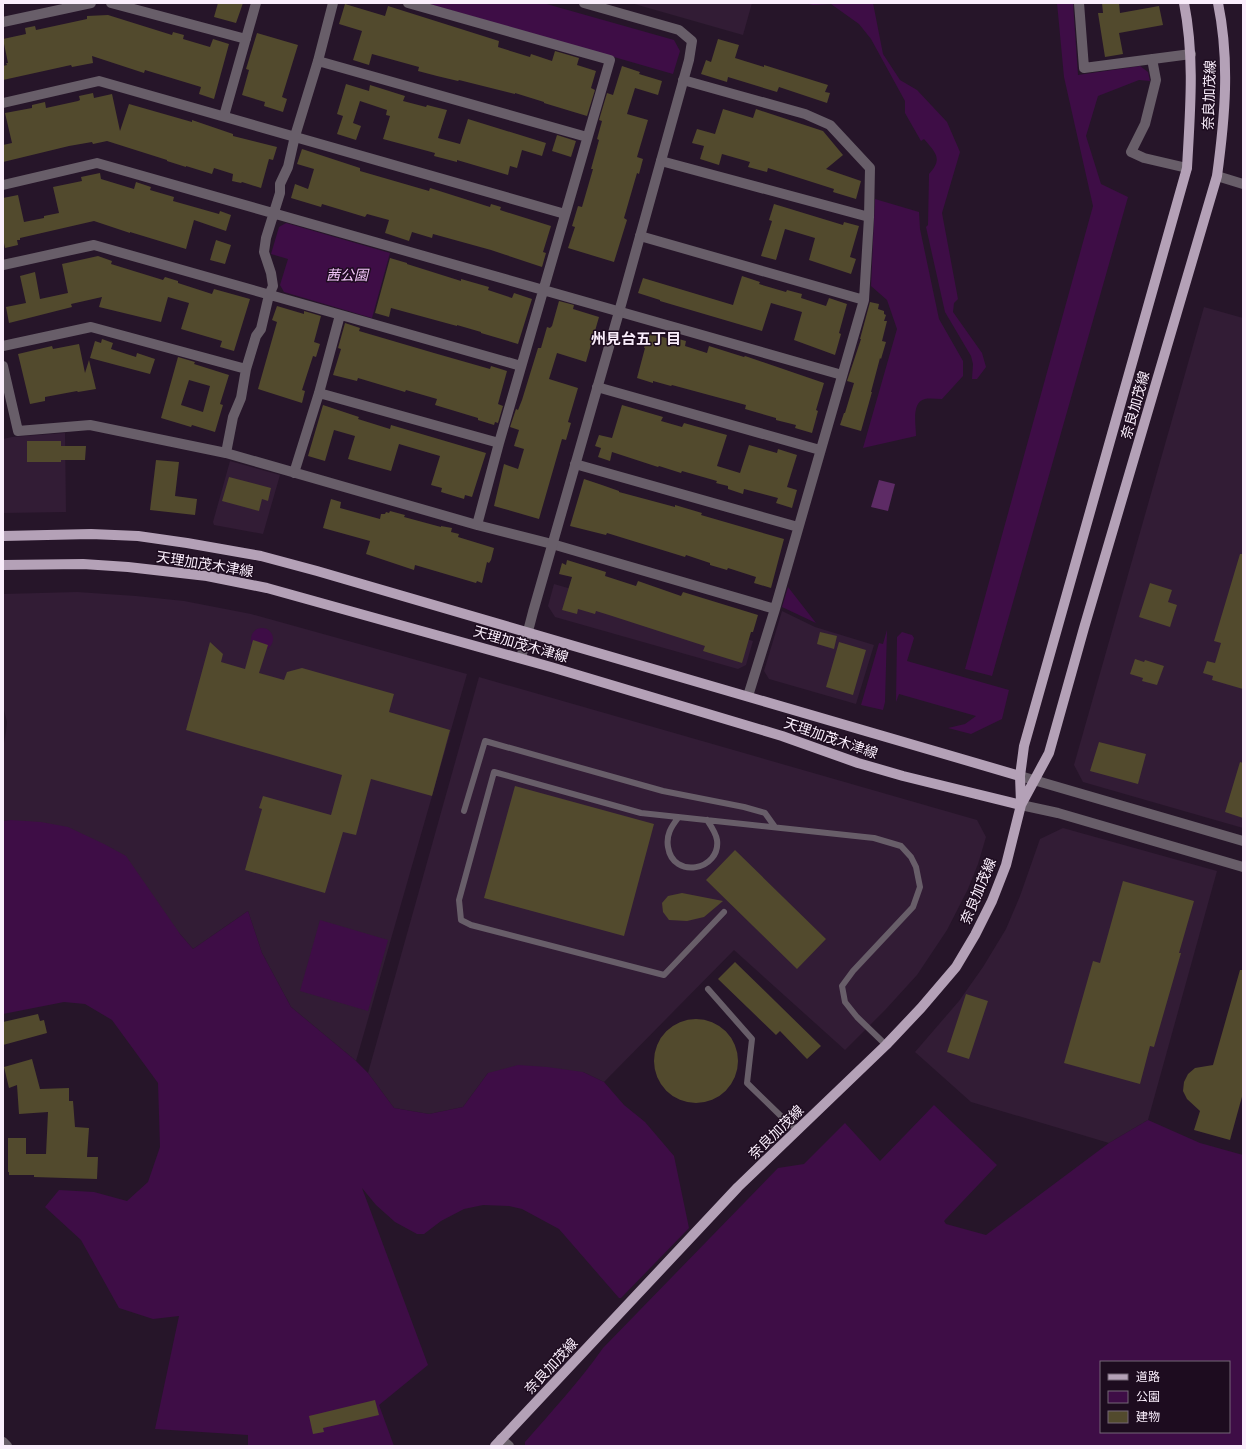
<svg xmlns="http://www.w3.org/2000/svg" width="1246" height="1449" viewBox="0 0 1246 1449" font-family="'Times New Roman','Noto Sans JP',serif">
<rect width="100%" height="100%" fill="#261529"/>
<path fill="#321c35" d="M 631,3 L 752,3 L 743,35 Z
M 1204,307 L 1243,318 L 1243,828 L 1083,782 L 1074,765 Z
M 65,433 L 66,512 L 3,513 L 3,439 L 12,437 Z
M 230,461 L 280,475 L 263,534 L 214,525 L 213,522 Z
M 554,584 L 753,641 L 746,665 L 738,669 L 555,617 L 548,606 Z
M 77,592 L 136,596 L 184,601 L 251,614 L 467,674 L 356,1061 L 291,1007 L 262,953 L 248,911 L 193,949 L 180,934 L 10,820 L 3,821 L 3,748 L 6,732 L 7,722 L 3,706 L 3,594 Z
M 782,611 L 815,627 L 874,645 L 856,704 L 769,679 L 764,671 Z
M 479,677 L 977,820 L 986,837 L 978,864 L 968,889 L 947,930 L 917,975 L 886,1009 L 845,1050 L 734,950 L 604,1082 L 583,1072 L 488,1073 L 463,1107 L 429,1114 L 394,1108 L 368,1073 Z
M 1063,828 L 1217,871 L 1148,1120 L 1109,1143 L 971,1102 L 915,1052 L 959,1001 L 983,967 L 1006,929 L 1020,896 L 1040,839 Z"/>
<path fill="#3e0d46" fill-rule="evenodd" d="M 426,3 L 543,3 L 674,40 L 680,51 L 673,74 Z
M 804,3 L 873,3 L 883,54 L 900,80 L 917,90 L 947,122 L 960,152 L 942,213 L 958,299 L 954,303 L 953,312 L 982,353 L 986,367 L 977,379 L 972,379 L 973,364 L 971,356 L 945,312 L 926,227 L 928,225 L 929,174 C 943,159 936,153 924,139 L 921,141 L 905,113 L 905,101 L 871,39 L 859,24 L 831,4 L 813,5 Z
M 1057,3 L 1073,3 L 1078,75 L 1140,66 L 1148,72 L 1150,81 L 1139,80 L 1098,96 L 1086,136 L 1101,184 L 1128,197 L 992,676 L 965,669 L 1093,206 L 1064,77 Z
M 875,199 L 919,212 L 920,229 L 939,319 L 963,361 L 963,376 L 942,399 C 936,399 930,398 925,399 C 911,402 916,425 916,436 L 863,448 L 897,329 L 887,300 L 871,286 Z
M 286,223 L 390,253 L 372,318 L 284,292 L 280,285 L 288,259 L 271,254 L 279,227 Z
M 788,587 L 816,623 L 782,607 Z
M251 639a11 11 0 1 1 22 0a11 11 0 1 1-22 0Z
M 887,630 L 885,702 L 883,710 L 861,705 L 879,643 L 883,644 Z
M 902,632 L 912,635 L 914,638 L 907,661 L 1009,690 L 1002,719 L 971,734 L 948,728 L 965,724 L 976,716 L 899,694 L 896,702 L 897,637 Z
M 10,820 L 41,822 L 68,827 L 104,844 L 126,856 L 180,934 L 193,949 L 248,911 L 262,953 L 291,1007 L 356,1061 L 368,1073 L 394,1108 L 429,1114 L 463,1107 L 488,1073 L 518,1065 L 547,1067 L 583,1072 L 604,1082 L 624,1105 L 645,1122 L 674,1156 L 689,1228 L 621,1298 L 619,1298 L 559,1229 L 522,1209 L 509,1206 L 483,1205 L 464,1209 L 441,1221 L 424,1234 L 417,1234 L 395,1222 L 376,1205 L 362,1188 L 428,1365 L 379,1405 L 394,1446 L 248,1446 L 248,1435 L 155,1429 L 179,1316 L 153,1319 L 119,1308 L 81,1240 L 45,1207 L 59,1190 L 94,1192 L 127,1201 L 148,1182 L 160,1147 L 158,1083 L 112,1020 L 85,1004 L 64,1002 L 3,1014 L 3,821 Z
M 320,920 L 388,940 L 368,1011 L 300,991 Z
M 934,1105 L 997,1165 L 944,1221 L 946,1224 L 986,1235 L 1109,1143 L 1148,1120 L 1200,1143 L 1243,1155 L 1243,1446 L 525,1446 L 525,1442 C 552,1411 580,1381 603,1348 L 778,1168 L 804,1164 L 845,1123 L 880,1161 ZM 1101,1362 L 1229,1362 L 1229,1432 L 1101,1432 Z"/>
<path fill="#5d2b65" d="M 879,480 L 895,484 L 888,511 L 871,507 Z"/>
<path fill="#524a2d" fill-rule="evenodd" d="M 218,3 L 243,3 L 236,23 L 214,17 Z
M 1102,3 L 1119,3 L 1120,13 L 1159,6 L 1163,25 L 1119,33 L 1123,54 L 1105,57 L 1098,13 L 1103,13 Z
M 345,4 L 385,16 L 388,6 L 499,41 L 498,47 L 530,57 L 531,54 L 552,61 L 555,51 L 579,58 L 577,65 L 596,71 L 591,88 L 595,90 L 587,116 L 544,103 L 544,102 L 515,93 L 515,94 L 459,80 L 458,81 L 437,76 L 418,71 L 419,67 L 372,54 L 369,65 L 353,60 L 362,31 L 339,24 Z
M 108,15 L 172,35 L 173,32 L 184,35 L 183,39 L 210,47 L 213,39 L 229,44 L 214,99 L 199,94 L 201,87 L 145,70 L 144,73 L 92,56 L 93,63 L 72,67 L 71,65 L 3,80 L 3,66 L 7,65 L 6,63 L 8,63 L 3,39 L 26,34 L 25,28 L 35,26 L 36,30 L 87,19 L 87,16 Z
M 257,33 L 298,45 L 282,97 L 287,99 L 283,112 L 264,106 L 265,102 L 242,95 L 249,70 L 246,69 Z
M 718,39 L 739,45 L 735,58 L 764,67 L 764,65 L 828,85 L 825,92 L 830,93 L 827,103 L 779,87 L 777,92 L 728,77 L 727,82 L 701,74 L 706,60 L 711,62 Z
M 622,66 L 640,72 L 639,74 L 662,81 L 658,95 L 635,88 L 627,114 L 648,120 L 637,157 L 643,159 L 639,174 L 637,173 L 624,218 L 627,220 L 614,262 L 568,248 L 575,227 L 572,226 L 578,206 L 582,207 L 593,169 L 591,169 L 599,140 L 597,139 L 602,121 L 599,120 L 607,93 L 613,95 Z
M 346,84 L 369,91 L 370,85 L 405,96 L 403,101 L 426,107 L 427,105 L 447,110 L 438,138 L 460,144 L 468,119 L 546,143 L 542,156 L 522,150 L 517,168 L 510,166 L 508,175 L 457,160 L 457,162 L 434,156 L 435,153 L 383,139 L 390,116 L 386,115 L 387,110 L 360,101 L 353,123 L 361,126 L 356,140 L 337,134 L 343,116 L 337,114 Z
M 93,93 L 94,98 L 112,94 L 120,131 L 129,104 L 192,122 L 192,120 L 233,134 L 233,136 L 277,147 L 273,160 L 269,159 L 261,188 L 242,182 L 241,183 L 232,181 L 233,174 L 214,168 L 212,174 L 186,166 L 186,167 L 167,161 L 167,160 L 107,141 L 93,144 L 92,142 L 69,146 L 3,162 L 3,145 L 12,143 L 5,113 L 32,108 L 32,105 L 45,102 L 46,108 L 78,101 L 80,100 L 79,96 Z
M 723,109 L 753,118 L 756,109 L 823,131 L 843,155 L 826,169 L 861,181 L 856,199 L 833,192 L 834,189 L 768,168 L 767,172 L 748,167 L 750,162 L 722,154 L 719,165 L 700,159 L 704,146 L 692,143 L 697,129 L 715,134 Z
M 557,135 L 576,141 L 571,157 L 552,151 Z
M 302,149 L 360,168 L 360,171 L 429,191 L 430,188 L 490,207 L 491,204 L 501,207 L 500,210 L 551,226 L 543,252 L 546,253 L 542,267 L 491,250 L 433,234 L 432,238 L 412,232 L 409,241 L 385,233 L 389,220 L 367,214 L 365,217 L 322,204 L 321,207 L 291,198 L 295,184 L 308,189 L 314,169 L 297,164 Z
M 100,173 L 101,179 L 134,189 L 136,182 L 151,187 L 150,190 L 174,197 L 173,201 L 219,214 L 220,211 L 231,215 L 226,231 L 194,220 L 186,249 L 130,232 L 130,233 L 94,221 L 20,238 L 20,240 L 17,240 L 18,245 L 5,248 L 4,243 L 3,243 L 3,198 L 18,195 L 24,222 L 44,218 L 44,216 L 59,213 L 53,187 L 82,181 L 81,177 Z
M 774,204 L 843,225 L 844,222 L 859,226 L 850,257 L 856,259 L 851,274 L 809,260 L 815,238 L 785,229 L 776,260 L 761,256 L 772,221 L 769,220 Z
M 216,240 L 231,245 L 225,264 L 210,260 Z
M 98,256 L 112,261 L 111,264 L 163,280 L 165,277 L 178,281 L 178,283 L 212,294 L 214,289 L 250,299 L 234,351 L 220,347 L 222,341 L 181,329 L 189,303 L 168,297 L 161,322 L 99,307 L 102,297 L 71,304 L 72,307 L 9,323 L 6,307 L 26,303 L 20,276 L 35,272 L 40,299 L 68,293 L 62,264 Z
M 390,258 L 407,263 L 407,264 L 461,281 L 461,279 L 489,287 L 488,290 L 512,298 L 514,293 L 532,299 L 518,344 L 481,333 L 481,332 L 457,325 L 457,326 L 391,308 L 389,317 L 375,313 Z
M 742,276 L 760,282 L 759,284 L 786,292 L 787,290 L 802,294 L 801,298 L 826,306 L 829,298 L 847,304 L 839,333 L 841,334 L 835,355 L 794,340 L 802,312 L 771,303 L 762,331 L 660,301 L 660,300 L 638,293 L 643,278 L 733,305 Z
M 559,301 L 574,305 L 573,309 L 599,317 L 586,362 L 557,353 L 549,379 L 578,388 L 568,422 L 571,423 L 566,440 L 562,439 L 539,519 L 494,506 L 504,464 L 518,469 L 524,449 L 514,446 L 519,430 L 510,427 L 516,409 L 518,410 L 522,400 L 538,348 L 541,348 L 547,327 L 550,328 L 552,326 Z
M 870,302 L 879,304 L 878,309 L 884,311 L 884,314 L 886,315 L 884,321 L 887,321 L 882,341 L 886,342 L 881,359 L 880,358 L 871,392 L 872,392 L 861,431 L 840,425 L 844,413 L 845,413 L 854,383 L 847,381 L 861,339 L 860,339 Z
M 277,306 L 304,314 L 304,311 L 321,316 L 314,342 L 320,344 L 316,357 L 313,356 L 302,390 L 305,391 L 302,403 L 258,389 L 277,322 L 272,320 Z
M 345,323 L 360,328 L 359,331 L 434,353 L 490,369 L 491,366 L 507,371 L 498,404 L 503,406 L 498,423 L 495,422 L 494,425 L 478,420 L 478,418 L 435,405 L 437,399 L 406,390 L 405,392 L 358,378 L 357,381 L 333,375 L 341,349 L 338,348 Z
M 648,333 L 670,339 L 671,337 L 686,341 L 685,346 L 707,353 L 709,346 L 744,357 L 745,356 L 824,383 L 816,410 L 818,411 L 812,433 L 795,428 L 796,425 L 776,420 L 776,418 L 745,409 L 746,405 L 672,385 L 671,386 L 653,381 L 653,383 L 637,378 L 645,348 L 644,348 Z
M 102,339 L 113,343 L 111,349 L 136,357 L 137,353 L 155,359 L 150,374 L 90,358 L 95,341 L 101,343 Z
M 79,344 L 85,373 L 89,360 L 96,389 L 78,392 L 77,391 L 45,397 L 45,401 L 30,404 L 18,354 L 52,346 L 53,349 Z
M 178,357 L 195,362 L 194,364 L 229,375 L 220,404 L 223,405 L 215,432 L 192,425 L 191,427 L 161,418 ZM 189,380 L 210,386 L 203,412 L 181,405 Z
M 323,405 L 359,417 L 358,419 L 390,429 L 391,425 L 486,453 L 472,497 L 465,495 L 464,499 L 441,492 L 442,488 L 431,485 L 440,456 L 399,444 L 391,471 L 348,459 L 355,436 L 334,430 L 325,461 L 308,456 Z
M 622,405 L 663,417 L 661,421 L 682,427 L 684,423 L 727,435 L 717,466 L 740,473 L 749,445 L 777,453 L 778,449 L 797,455 L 787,487 L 797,490 L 792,508 L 776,503 L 778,498 L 744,489 L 743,494 L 728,489 L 728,486 L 716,483 L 717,481 L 682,471 L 681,473 L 659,466 L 658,467 L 612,452 L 610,461 L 598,457 L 601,448 L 595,446 L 599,435 L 612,438 Z
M 27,441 L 61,441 L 61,446 L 86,446 L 85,460 L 61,460 L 61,462 L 27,462 Z
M 156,460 L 179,462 L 175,496 L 197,499 L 195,515 L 150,510 Z
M 229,477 L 271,488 L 268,501 L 262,499 L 259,511 L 222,501 Z
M 584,479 L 602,485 L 619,491 L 619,492 L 675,507 L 675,505 L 702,513 L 701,515 L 784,539 L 771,588 L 754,583 L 756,577 L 728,568 L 727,570 L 710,565 L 710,563 L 686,555 L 685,557 L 607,533 L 606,535 L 570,526 Z
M 331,499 L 341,502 L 340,508 L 380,519 L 381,514 L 385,514 L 386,512 L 389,513 L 390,511 L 405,515 L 404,517 L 441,527 L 441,526 L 452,528 L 451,532 L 459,534 L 458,537 L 494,548 L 491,560 L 489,563 L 487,562 L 482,583 L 477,581 L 476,583 L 415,565 L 414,570 L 366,554 L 370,541 L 323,528 Z
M 1240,554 L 1243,554 L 1243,689 L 1212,680 L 1213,676 L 1203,673 L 1207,661 L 1215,663 L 1221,643 L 1214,641 Z
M 567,560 L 606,572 L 605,576 L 636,586 L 638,581 L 681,596 L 683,592 L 758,615 L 753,632 L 751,632 L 742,663 L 703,651 L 705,646 L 609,615 L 596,611 L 595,614 L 578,609 L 577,614 L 562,610 L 572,577 L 559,574 L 562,563 L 566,565 Z
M 1150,583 L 1172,590 L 1168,602 L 1177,605 L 1170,627 L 1139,617 Z
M 820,632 L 837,636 L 834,649 L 817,644 Z
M 253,640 L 268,645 L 259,673 L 284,680 L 287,672 L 302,668 L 394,694 L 389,712 L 450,730 L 432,796 L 371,779 L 356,835 L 343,832 L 325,893 L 245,870 L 262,809 L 259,808 L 263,796 L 331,815 L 342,775 L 186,730 L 210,642 L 223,654 L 221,662 L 245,669 Z
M 839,642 L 866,650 L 853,695 L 826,687 Z
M 1135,659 L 1144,662 L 1145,660 L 1164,666 L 1157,685 L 1142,681 L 1143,678 L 1130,674 Z
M 1099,742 L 1146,754 L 1138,784 L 1090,771 Z
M 1240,762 L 1243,763 L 1243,818 L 1225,812 Z
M 515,786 L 654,824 L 624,936 L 484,898 Z
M 735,850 L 826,939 L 797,969 L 706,880 Z
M 1123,881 L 1194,901 L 1179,953 L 1181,953 L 1154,1047 L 1150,1046 L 1140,1084 L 1064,1063 L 1093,961 L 1100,963 Z
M 682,893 L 723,901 L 704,917 L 687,921 L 669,920 L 663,912 L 662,903 L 668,896 Z
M 735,962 L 821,1046 L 807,1059 L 780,1031 L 776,1035 L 718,979 Z
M 1240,970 L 1243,970 L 1243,1093 L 1230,1140 L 1194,1130 L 1200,1111 L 1187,1099 L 1183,1091 L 1184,1082 L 1188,1074 L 1195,1068 L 1213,1065 Z
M 966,994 L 988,1001 L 969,1059 L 947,1052 Z
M 38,1014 L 40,1021 L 44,1020 L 47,1033 L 3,1045 L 3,1022 Z
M654 1061a42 42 0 1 1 84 0a42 42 0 1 1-84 0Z
M 32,1059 L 40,1089 L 69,1088 L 69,1101 L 73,1101 L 75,1127 L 89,1128 L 87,1157 L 98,1157 L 97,1179 L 34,1177 L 34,1175 L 9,1175 L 9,1172 L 8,1172 L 8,1138 L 26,1138 L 26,1154 L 46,1154 L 48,1112 L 19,1114 L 17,1085 L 9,1088 L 4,1067 Z
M 375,1400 L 379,1415 L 323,1428 L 324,1432 L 313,1434 L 309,1416 Z"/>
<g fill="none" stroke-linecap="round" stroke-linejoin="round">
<path stroke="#685e69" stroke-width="6" d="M 464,811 L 485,741 L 663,791 L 744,807 L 765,813 L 775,827
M 678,818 C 671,827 666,835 668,847 C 673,880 721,870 717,840 C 716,833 711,826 707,820
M 724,912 L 664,975 L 471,925 L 461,920 L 459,900 L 494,772 L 641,813 L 874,838 L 901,846 L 911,857 L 916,867 L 920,887 L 913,907 L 853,971 L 842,986 L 845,1002 L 857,1017 L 886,1045
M 708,989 L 752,1039 L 747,1083 L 786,1121 L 798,1130"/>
<path stroke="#685e69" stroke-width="10" d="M 111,3 L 246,39
M 408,3 L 610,60 L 499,443 L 477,525
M 1079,3 L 1084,68 L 1191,54
M 3,22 L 91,3
M 1152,59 L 1156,80 L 1145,124 L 1131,152 L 1144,158 L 1187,168
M 318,61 L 587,137
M 683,80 L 805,114 L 830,125 L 870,168 L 869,217 L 864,300 L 775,609 L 748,696
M 3,103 L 99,81 L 565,214
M 224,116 L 256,3
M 661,161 L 869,217
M 3,185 L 97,163 L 842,375
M 640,236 L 864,300
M 3,265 L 94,245 L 521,366
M 3,346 L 91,327 L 246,369
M 3,366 L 18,431 L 90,425 L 226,453 L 477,525 L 552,544 L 775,609
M 597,387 L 820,450
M 319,393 L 499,443
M 226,453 L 233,417 L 241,398 L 246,369 L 256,336 L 261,329 L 269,295 L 273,286 L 271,273 L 264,252 L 266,238 L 280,193 L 280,184 L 288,167 L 295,136 L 318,61 L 333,3
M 575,464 L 798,527
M 294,473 L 319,393 L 340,315
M 3,1442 L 7,1446"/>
<path stroke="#685e69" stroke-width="10" d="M 1217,176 L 1243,184
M 521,658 L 533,612 L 619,312 L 689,60 L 692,41 L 679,30 L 584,3
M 1020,776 L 1243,841
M 1021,805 L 1058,813 L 1243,867
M 501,1439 L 509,1446"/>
<path stroke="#b4a1b7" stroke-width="10" d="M 3,536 L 91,534 L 138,536 L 187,543 L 261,556 L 317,571 L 1020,776
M 3,565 L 83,564 L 128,567 L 207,576 L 267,588 L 551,667 L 782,736 L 858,763 L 903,776 L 1021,805
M 1021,803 L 1020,776 L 1024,746 L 1187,168 C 1190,112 1195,58 1184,3
M 495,1446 L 738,1187 L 886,1045 L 921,1008 L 956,967 L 975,935 L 992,901 L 1006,865 L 1021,805 L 1049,753 L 1084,628 L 1217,176 C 1225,117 1230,61 1218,3"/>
</g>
<g text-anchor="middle" stroke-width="3" stroke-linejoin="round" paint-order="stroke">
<g font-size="14" fill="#faeefc" stroke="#1d0c1f">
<text transform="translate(1209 95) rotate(-88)" y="5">奈良加茂線</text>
<text transform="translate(1135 405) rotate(-74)" y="5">奈良加茂線</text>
<text transform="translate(205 564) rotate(9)" y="5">天理加茂木津線</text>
<text transform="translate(521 644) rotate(16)" y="5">天理加茂木津線</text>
<text transform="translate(831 738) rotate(19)" y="5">天理加茂木津線</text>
<text transform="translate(978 891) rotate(-67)" y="5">奈良加茂線</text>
<text transform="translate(776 1132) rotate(-44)" y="5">奈良加茂線</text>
<text transform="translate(551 1366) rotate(-47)" y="5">奈良加茂線</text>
</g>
<g font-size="14" font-style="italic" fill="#f4c7fb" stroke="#1d0c1f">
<text x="347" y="280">茜公園</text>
</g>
<g font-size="15" font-weight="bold" fill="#faeefc" stroke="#1d0c1f">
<text x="636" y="344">州見台五丁目</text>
</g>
</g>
<rect width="1246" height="1449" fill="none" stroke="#faeefc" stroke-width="8"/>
<rect x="1100" y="1361" width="130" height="72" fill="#1d0c1f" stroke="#756677"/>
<rect x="1108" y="1374" width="20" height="6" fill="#b4a1b7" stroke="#756677"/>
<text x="1136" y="1381" font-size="12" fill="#faeefc">道路</text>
<rect x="1108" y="1391" width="20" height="12" fill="#3e0d46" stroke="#756677"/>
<text x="1136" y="1401" font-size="12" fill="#faeefc">公園</text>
<rect x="1108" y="1411" width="20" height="12" fill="#524a2d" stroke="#756677"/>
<text x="1136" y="1421" font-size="12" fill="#faeefc">建物</text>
</svg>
